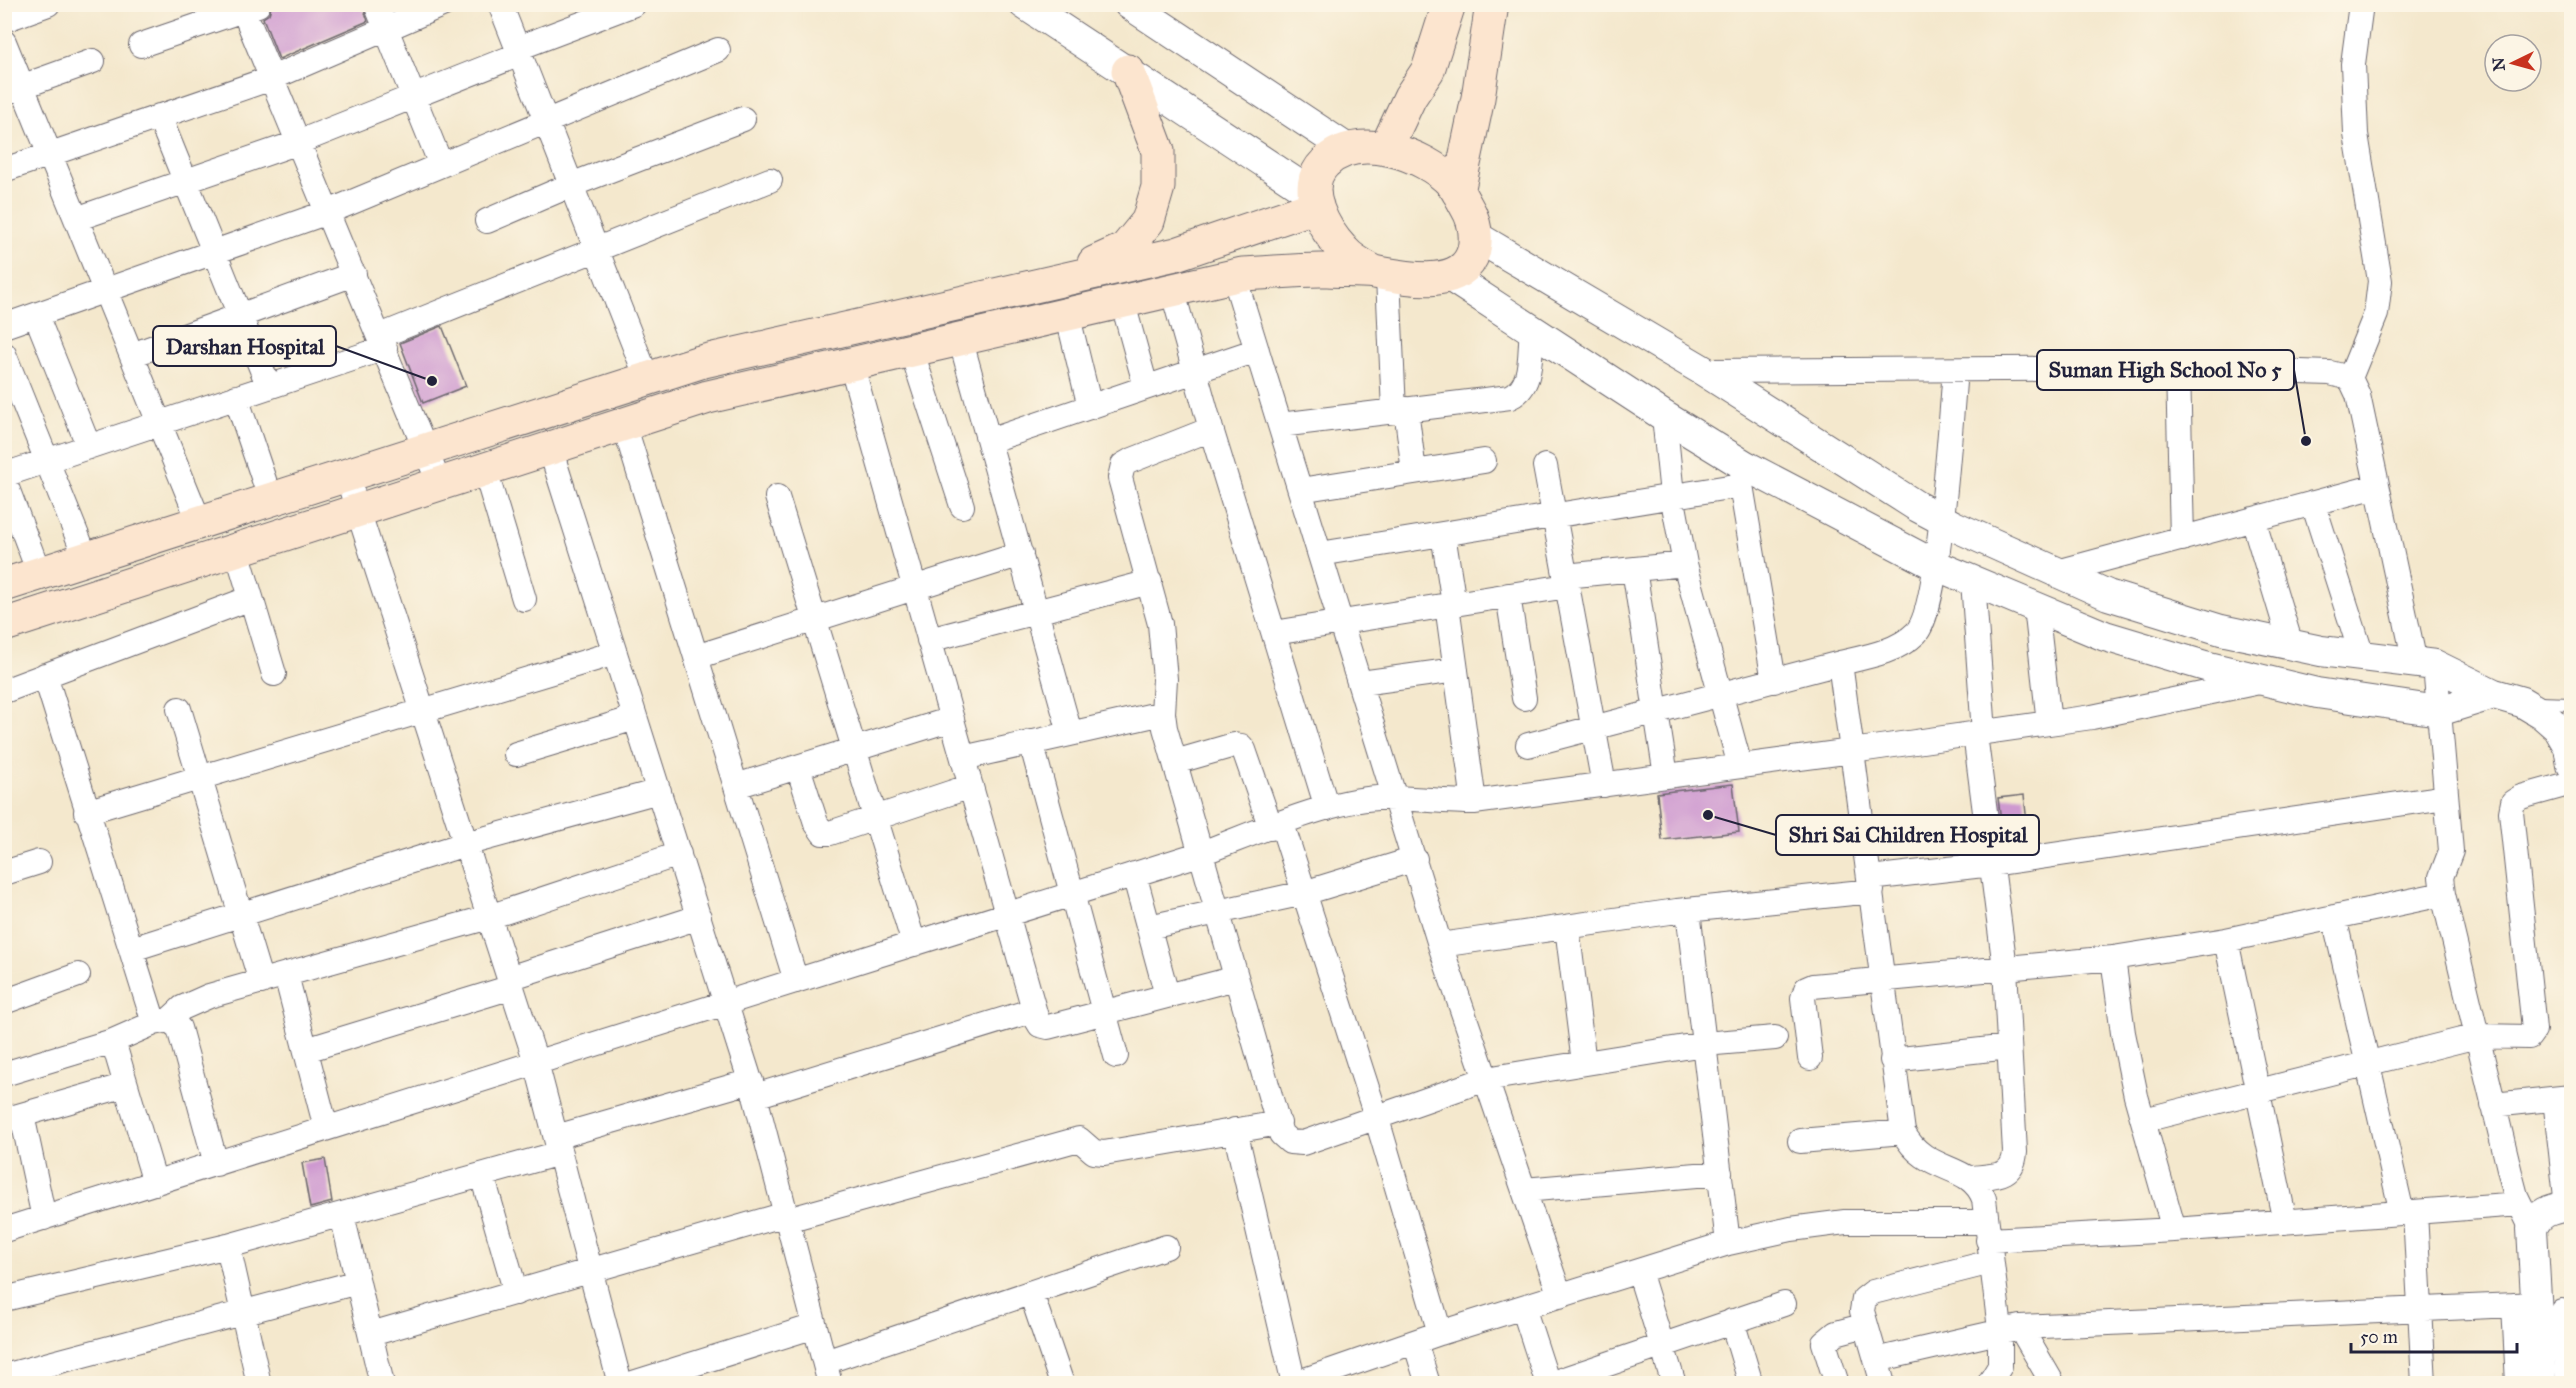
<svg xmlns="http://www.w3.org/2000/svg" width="2576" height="1388" viewBox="0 0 2576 1388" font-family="'IM FELL Great Primer',serif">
<rect width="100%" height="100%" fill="#fcf5e5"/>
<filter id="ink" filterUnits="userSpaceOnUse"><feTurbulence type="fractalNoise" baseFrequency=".0167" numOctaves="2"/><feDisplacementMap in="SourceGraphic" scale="12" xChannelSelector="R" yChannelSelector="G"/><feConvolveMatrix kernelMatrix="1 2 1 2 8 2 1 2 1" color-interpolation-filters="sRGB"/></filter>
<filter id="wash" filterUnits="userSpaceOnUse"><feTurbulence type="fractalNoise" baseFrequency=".008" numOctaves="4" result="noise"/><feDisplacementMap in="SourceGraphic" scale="24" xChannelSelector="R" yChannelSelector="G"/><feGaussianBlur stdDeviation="1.35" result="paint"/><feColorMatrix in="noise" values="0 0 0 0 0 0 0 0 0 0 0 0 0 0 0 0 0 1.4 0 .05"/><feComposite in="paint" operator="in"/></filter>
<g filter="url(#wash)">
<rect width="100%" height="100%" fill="#f4e8cd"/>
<g id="blocks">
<path fill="#ce99d0" d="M 272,4 L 362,4 L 368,21 L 279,59 L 263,18 L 269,14 Z
M 442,326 L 466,386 L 423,403 L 400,343 Z
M 1733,784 L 1739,832 L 1662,840 L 1657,793 Z
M 2024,795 L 2029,842 L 2004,845 L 1998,798 Z
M 325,1159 L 332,1202 L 310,1208 L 302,1163 Z"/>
</g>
</g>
<g filter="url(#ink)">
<use href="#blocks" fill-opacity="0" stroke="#6c676e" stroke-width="1.5"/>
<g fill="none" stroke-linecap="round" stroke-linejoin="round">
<g stroke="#6c676e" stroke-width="14">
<path id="service" d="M 2538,703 L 2572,704"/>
</g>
<g stroke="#6c676e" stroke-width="26">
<path id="minor" d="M 241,4 L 440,485
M 376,4 L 441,165
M 500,4 L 647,378
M 4,20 L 48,4
M 4,42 L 199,521
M 141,45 L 258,5
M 518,48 L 634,4
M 4,93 L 93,61
M 159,116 L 269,387
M 4,170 L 272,78 L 444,4
M 76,219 L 299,142 L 520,54
M 487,221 L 571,185 L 743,119
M 1234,276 L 1440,945 L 1560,1296
M 1388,277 L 1394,411
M 1172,289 L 1211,429 L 1327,808
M 1122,300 L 1146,387
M 1067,313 L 1090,407
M 36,315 L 89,447
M 4,326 L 328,212 L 718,50
M 380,336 L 770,180
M 960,338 L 1070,733
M 911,349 L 962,506
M 4,354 L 86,558
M 132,355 L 354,274
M 851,363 L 1037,1020 L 1040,1025 L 1048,1027 L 1236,978
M 2178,368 L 2182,539
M 1704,371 L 2178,368 L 2330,373 L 2350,378 L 2358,395 L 2415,663
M 2350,378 L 2376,314 L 2380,281 L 2356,134 L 2353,64 L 2361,4
M 236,397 L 270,498
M 1406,409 L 1414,472
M 1664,416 L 1672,495 L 1685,564 L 1740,766
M 624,424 L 796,981
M 1280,425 L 1510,397 C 1534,386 1529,354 1532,330
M 1211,429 L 1130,461 L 1123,465 L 1120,478 L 1160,624 L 1165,679 L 1163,713 L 1165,728 L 1281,1134 L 1290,1142 L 1303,1143 L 1486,1079 L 1704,1044 L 1775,1038
M 989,441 L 1257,350
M 550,448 L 755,1096 L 830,1384
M 1545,466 L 1604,785
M 485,470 L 524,599
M 1743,470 L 1741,485 L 1774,681
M 346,473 L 536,1062 L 620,1384
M 4,475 L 385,348
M 4,480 L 39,573
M 1300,490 L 1484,461
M 777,497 L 914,944
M 2313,503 L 2362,656
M 2253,519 L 2291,645
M 1443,534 L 1454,604
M 237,551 L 274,674
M 1320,554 L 1741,485
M 1634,569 L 1666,776
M 2057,572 L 2377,486
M 1565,576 L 1685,564
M 1973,581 L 1984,733
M 1508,595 L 1524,698
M 1447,605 L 1474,802
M 2036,607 L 2049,723
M 1274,633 L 1567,586
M 929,640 L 1150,582
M 696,657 L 1021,554
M 2435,665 L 2451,851 L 2441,877 L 2443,894 L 2511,1177 L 2516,1196 L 2532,1229
M 45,675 L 154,1023
M 1361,683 L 1456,670
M 4,691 L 251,598
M 179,709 L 261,982
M 1031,742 L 1116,1056
M 1528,745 L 1840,663
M 516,754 L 635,718
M 963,758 L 1163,713
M 1175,762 L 1234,745 L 1241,746 L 1244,750 L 1271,828
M 798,767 L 816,823 L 823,833 L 830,833 L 971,786
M 736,786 L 952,719
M 86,812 L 615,653
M 1282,824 L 1376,1116 L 1440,1333
M 4,873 L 39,862
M 1134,874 L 1167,995
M 1870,878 L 1992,864 L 2446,797
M 1688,911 L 1728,1243
M 2334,917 L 2402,1213
M 1149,927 L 1304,893 L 1415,859
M 1567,927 L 1584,1063
M 2226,940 L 2285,1222
M 1440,945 L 1677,911 L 1872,891
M 132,949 L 465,844 L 659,791
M 2113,958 L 2123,1033 L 2136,1096 L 2174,1230
M 286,975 L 326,1128
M 509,978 L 699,917
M 4,1002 L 78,975
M 169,1020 L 182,1008 L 209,996 L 489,917 L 679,854
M 113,1041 L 155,1183
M 306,1050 L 512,987
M 1810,1058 L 1803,998 L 1806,989 L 1813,986 L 2113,958 L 2226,940 L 2443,894
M 1892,1060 L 2009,1047
M 4,1074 L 113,1041 L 154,1023 L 169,1020 L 179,1028 L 216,1164
M 755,1096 L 1034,1010
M 2555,1099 L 2567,1206
M 2493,1105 L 2571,1097
M 22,1115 L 44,1218
M 4,1120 L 126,1085
M 2144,1120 L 2477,1036 L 2529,1037 L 2534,1030 L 2533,1019 L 2511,812 L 2513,802 L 2521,797 L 2572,783
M 1235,1130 L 1294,1384
M 556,1137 L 751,1081
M 1800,1141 L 1903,1132
M 482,1175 L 516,1293
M 1972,1178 C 1993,1175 2013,1179 2015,1152 L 2005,968 L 1975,734
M 1524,1190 L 1720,1173
M 2415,1212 L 2424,1384
M 342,1215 L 382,1384
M 787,1220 L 1079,1139 L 1094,1152 L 1104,1153 L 1279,1123
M 4,1230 L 1199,854 C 1248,836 1328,800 1378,798 C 1410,797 1442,802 1474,802 L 1852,751 L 1840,663 C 1866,657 1897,652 1916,633 C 1940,609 1951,414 1955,370
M 1988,1240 L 2174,1230 L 2520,1204
M 228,1246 L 259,1384
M 1639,1271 L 1674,1384
M 1031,1293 L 1062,1384
M 4,1299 L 228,1246 L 560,1153
M 2514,1305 L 2518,1384
M 1523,1307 L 1548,1384
M 2562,1311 L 2568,1384
M 1732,1321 L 1751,1384
M 2020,1327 L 2053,1384
M 371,1334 L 786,1214
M 1415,1342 L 1428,1384
M 1876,1360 L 2020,1327 L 2537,1304
M 825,1362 L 1166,1247
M 4,1376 L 358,1282
M 630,1384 L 815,1326
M 1293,1384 L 1440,1333 L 1728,1243 L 1791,1229 L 1845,1222 L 1986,1222
M 1549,1384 L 1784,1304
M 1837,1384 L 1824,1343 L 1836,1333 L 1866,1325
M 1883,1384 L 1862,1311 L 1864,1299 L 1873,1292 L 1991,1262
M 1989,1384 L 2000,1366 L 2000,1329 L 1984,1199 C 1970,1161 1926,1176 1903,1132 L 1852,751 L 2092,717 L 2264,681"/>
</g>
<g stroke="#6c676e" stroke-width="32">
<path id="tertiary" d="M 1024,4 L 1314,195
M 1129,4 L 1349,150
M 1477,237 L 1704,371 L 1918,507 L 1954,526 L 2108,595 L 2221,630 L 2321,651 L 2435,665 L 2494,694 L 2522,702 L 2542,714 L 2558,728 L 2569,747 L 2572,765
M 1448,275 L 1664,416 L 1744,465 L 1935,565 L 2105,636 L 2205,666 L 2317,693 L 2439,711 L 2494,694
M 2541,1384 L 2532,1229 C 2539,1210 2553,1209 2572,1205"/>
</g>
<g stroke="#6c676e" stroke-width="35">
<path id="secondary" d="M 1386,148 L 1410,97 L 1428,70 L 1449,4
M 1458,192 L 1478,98 L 1492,4
M 1094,263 L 1125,249 L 1148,221 L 1158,187 L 1158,151 L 1128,71
M 4,585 L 700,362 L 1176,254 L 1317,206
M 4,625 L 708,397 L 1242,274 C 1271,273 1300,269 1328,270 C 1343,271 1359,270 1374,272 C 1403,277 1463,292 1474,250 C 1477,235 1474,219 1466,206 C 1462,199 1458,190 1452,183 C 1425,154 1357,130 1325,163 C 1299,188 1325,231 1344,251 C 1351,260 1364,266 1374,272"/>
</g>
<use href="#service" stroke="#fff" stroke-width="12"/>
<use href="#minor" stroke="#fff" stroke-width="24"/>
<use href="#tertiary" stroke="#fff" stroke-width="30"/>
<use href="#secondary" stroke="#fce5cf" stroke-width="33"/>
</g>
</g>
<path fill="none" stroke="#22223b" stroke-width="2" d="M432 381L336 346M2306 441L2294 370M1708 815L1776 835"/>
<g fill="#22223b" stroke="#fcf5e5" stroke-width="2">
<circle cx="432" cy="381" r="6"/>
<circle cx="2306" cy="441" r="6"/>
<circle cx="1708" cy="815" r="6"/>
</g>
<g fill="#fcf5e5" stroke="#22223b" stroke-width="2">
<rect x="153" y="326" width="183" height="40" rx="6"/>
<rect x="2037" y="350" width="257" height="40" rx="6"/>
<rect x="1776" y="815" width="263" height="40" rx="6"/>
</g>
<g font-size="22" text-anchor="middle" font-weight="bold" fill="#22223b">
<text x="245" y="354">Darshan Hospital</text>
<text x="2165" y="377">Suman High School No 5</text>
<text x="1908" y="842">Shri Sai Children Hospital</text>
</g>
<rect width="2576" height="1388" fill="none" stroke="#fcf5e5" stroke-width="24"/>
<g transform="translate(2513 63) rotate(265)"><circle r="28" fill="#fcf5e5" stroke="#a5a1a1" stroke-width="1.5"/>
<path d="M0-4.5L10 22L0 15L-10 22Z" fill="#c8321e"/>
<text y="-9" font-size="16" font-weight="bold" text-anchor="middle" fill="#22223b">N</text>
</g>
<path d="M2351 1343v9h166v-9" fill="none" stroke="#22223b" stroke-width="3"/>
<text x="2360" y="1343" font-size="18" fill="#22223b" stroke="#fcf5e5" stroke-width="4.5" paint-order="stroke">50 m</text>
</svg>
